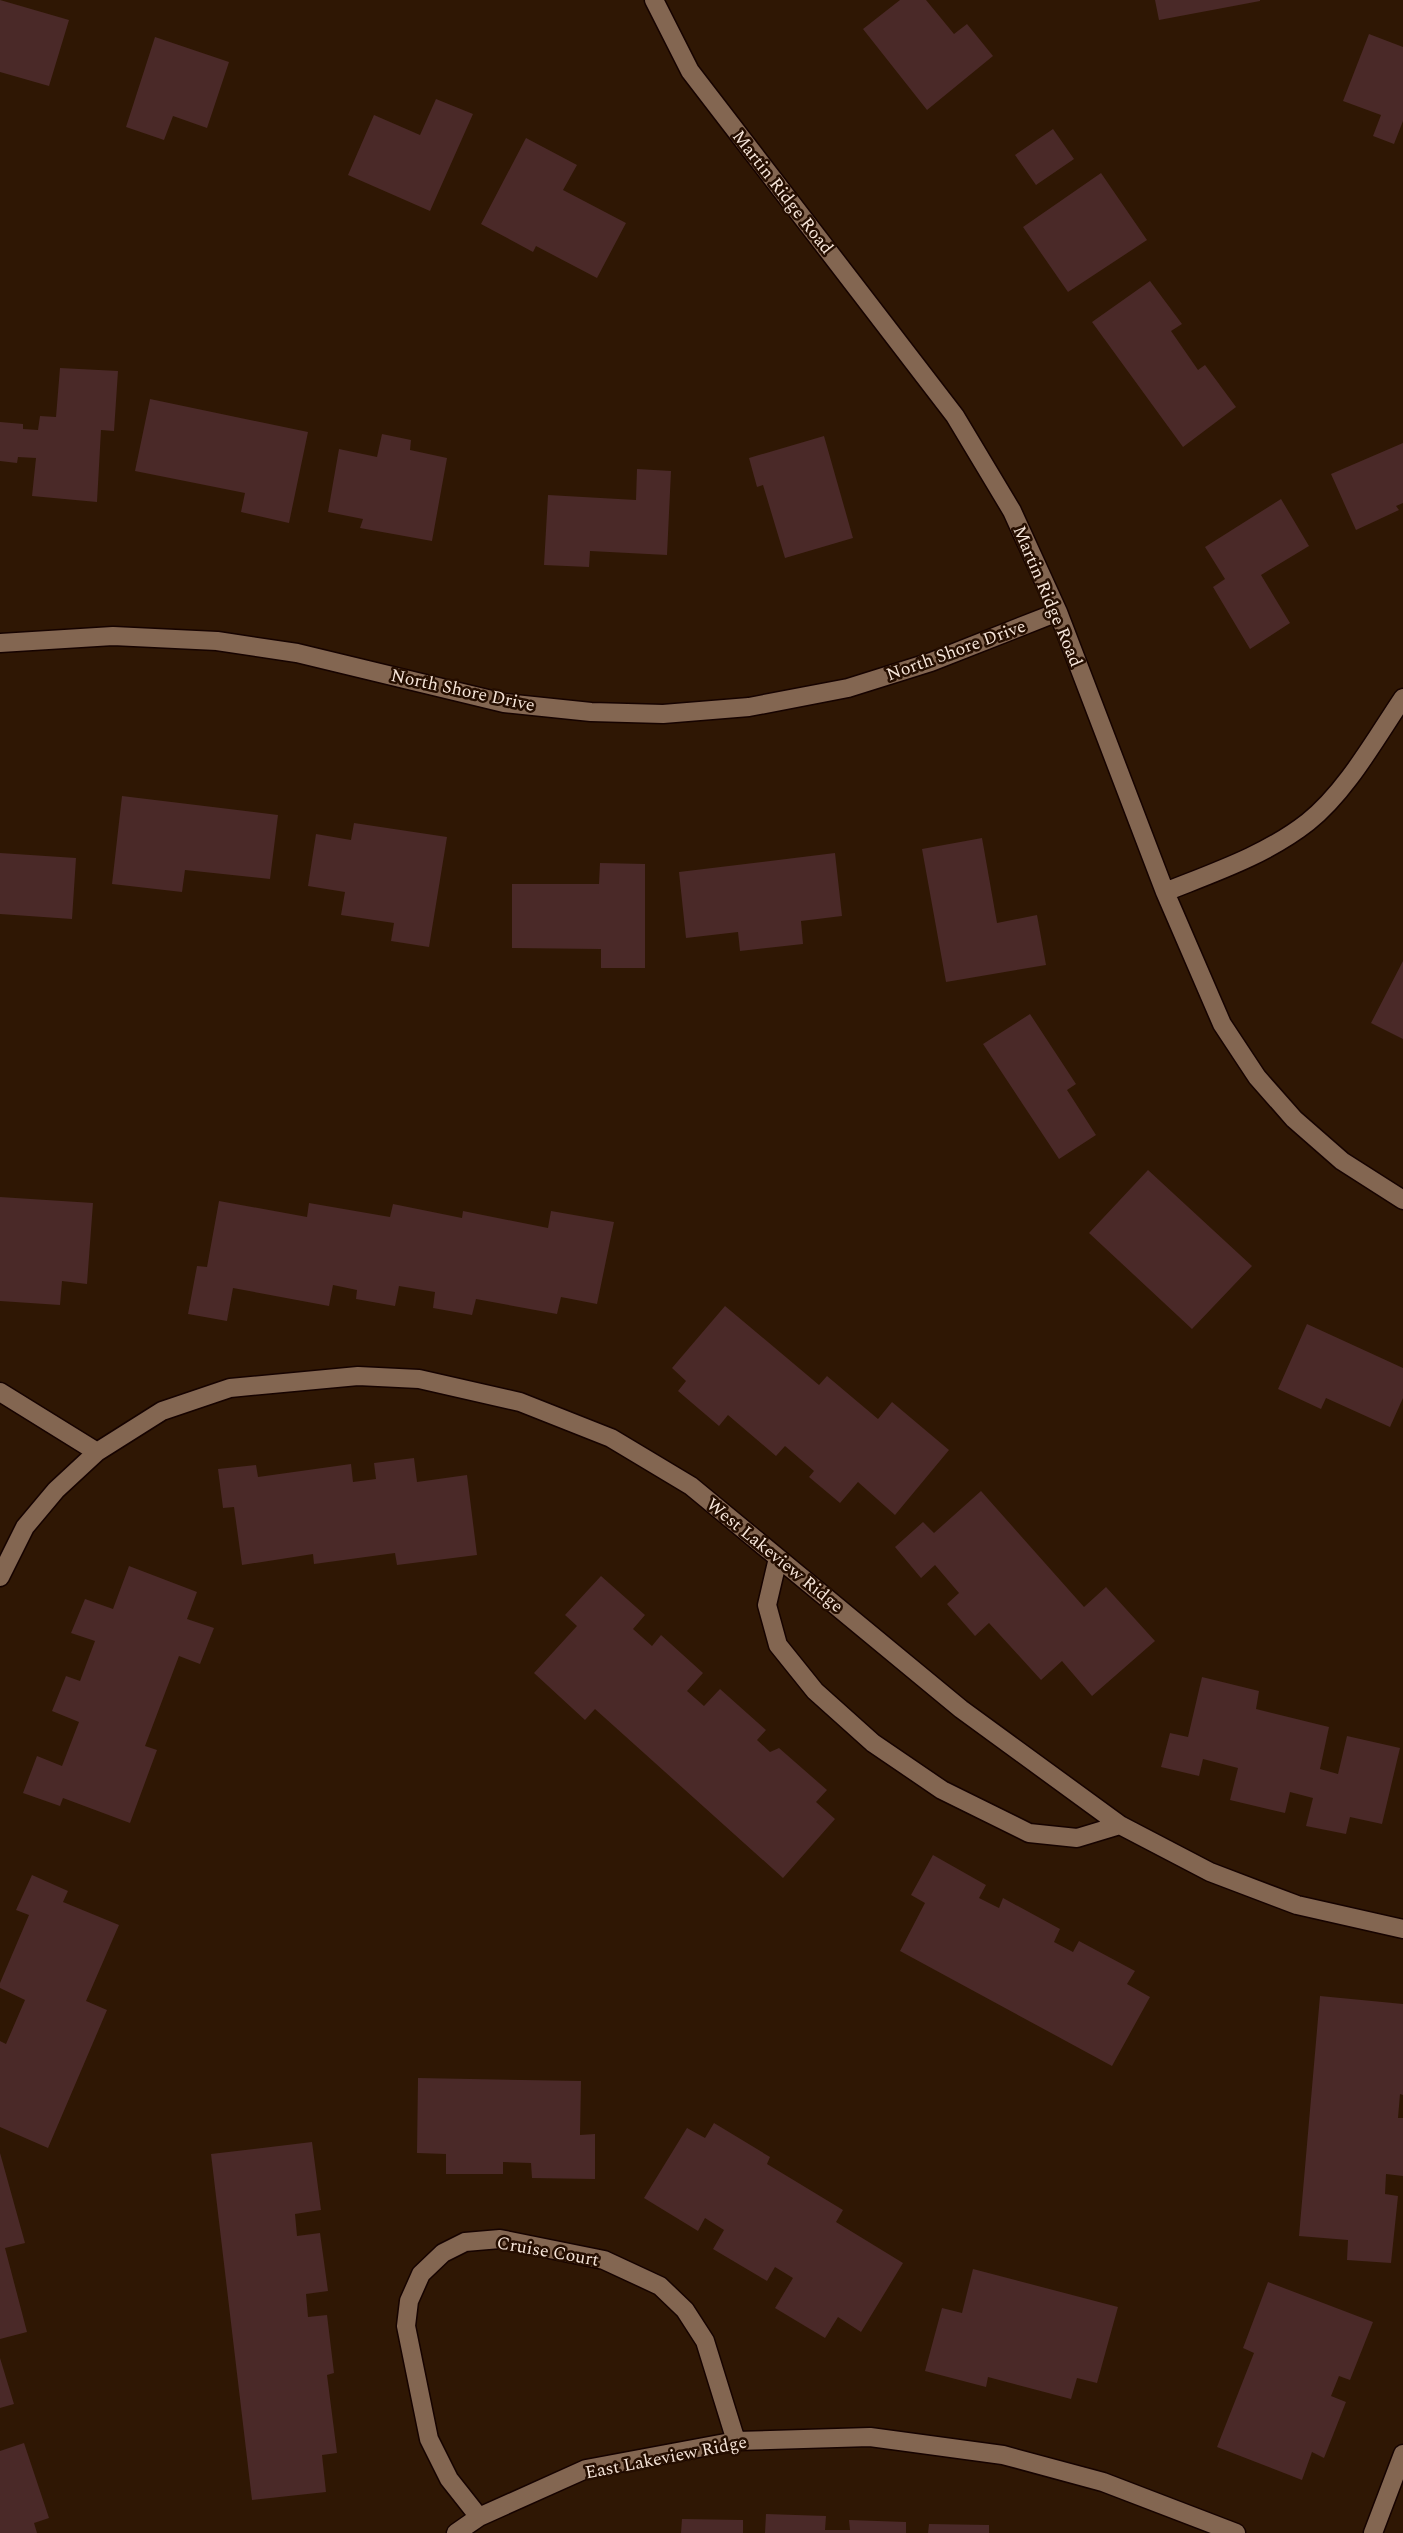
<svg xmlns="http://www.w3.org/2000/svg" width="1403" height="2533" viewBox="0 0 1403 2533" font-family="Spectral,serif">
<rect width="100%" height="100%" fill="#2f1704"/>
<path fill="#4a2928" d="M 0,0 L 69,20 L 49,86 L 0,72 Z
M 900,0 L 926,0 L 954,34 L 967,24 L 993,56 L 927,110 L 863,29 Z
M 1155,0 L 1260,0 L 1260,1 L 1159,20 Z
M 1369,34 L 1403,47 L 1403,121 L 1394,144 L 1373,136 L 1381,115 L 1343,101 Z
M 155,37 L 229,62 L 207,128 L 173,116 L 164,140 L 126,127 Z
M 436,99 L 473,114 L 430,211 L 348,175 L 374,115 L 420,135 Z
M 1053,129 L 1074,159 L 1036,185 L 1015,155 Z
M 526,138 L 577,165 L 563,190 L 626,223 L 597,278 L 536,246 L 533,252 L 481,224 Z
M 1101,173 L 1147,240 L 1068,292 L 1023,227 Z
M 1150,281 L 1182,324 L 1171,331 L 1198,370 L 1205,365 L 1236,407 L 1183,447 L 1092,322 Z
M 60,368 L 118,371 L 114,431 L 101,430 L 97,502 L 32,496 L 36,458 L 18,457 L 17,463 L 0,461 L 0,422 L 23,424 L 23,429 L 38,430 L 40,416 L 56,417 Z
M 150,399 L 308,432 L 289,523 L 241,512 L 245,493 L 135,471 Z
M 382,434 L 411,440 L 410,450 L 447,458 L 432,541 L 360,528 L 363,519 L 328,512 L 339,449 L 377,457 Z
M 824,436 L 853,538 L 785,558 L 763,485 L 757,487 L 749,458 Z
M 1403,443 L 1403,503 L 1396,506 L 1399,510 L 1356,530 L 1331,474 Z
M 637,469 L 671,471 L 667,555 L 590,551 L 589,567 L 544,565 L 548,495 L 636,500 Z
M 1281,499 L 1309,546 L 1261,575 L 1290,623 L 1250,649 L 1213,587 L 1225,579 L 1205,547 Z
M 122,796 L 278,815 L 270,879 L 185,870 L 182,892 L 112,884 Z
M 354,823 L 447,837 L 429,947 L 391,941 L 394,923 L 341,915 L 345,892 L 308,886 L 316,834 L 351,840 Z
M 982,838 L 997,923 L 1037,915 L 1046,965 L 946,982 L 922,849 Z
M 0,853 L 76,858 L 72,919 L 0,914 Z
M 835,853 L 842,916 L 801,921 L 803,944 L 740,951 L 738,932 L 686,938 L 679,872 Z
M 600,863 L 645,864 L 645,968 L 601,968 L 601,949 L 512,948 L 512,884 L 599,884 Z
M 1403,961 L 1403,1039 L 1371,1023 Z
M 1030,1014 L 1076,1084 L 1067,1090 L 1096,1135 L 1059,1159 L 983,1044 Z
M 1148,1170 L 1252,1266 L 1192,1329 L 1089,1233 Z
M 0,1197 L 93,1203 L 87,1284 L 62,1281 L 60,1305 L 0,1301 Z
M 219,1201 L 307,1217 L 309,1203 L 390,1217 L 393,1204 L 462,1218 L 463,1211 L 548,1228 L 551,1211 L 614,1222 L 597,1304 L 561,1297 L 557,1314 L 476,1299 L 472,1315 L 433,1308 L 435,1292 L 399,1286 L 395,1306 L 356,1299 L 357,1290 L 333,1285 L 329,1306 L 233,1288 L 227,1321 L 188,1314 L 197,1266 L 207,1267 Z
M 725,1306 L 819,1385 L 827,1376 L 878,1419 L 892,1402 L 949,1450 L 895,1515 L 858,1482 L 840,1503 L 809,1477 L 814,1471 L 785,1446 L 776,1456 L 728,1415 L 719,1426 L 678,1391 L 686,1381 L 672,1368 Z
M 1307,1324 L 1403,1368 L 1403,1398 L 1390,1427 L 1326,1398 L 1321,1409 L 1278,1389 Z
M 414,1458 L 417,1482 L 467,1475 L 477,1555 L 397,1565 L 395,1553 L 314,1564 L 313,1554 L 242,1565 L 234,1507 L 223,1508 L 218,1469 L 256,1465 L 258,1477 L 351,1464 L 353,1482 L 376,1479 L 374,1463 Z
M 981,1491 L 1084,1607 L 1106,1587 L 1155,1641 L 1092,1696 L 1062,1661 L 1041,1680 L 989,1623 L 975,1636 L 947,1604 L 959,1593 L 935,1565 L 921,1578 L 895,1547 L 923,1522 L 934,1533 Z
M 129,1566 L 197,1592 L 187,1619 L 214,1628 L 200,1664 L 179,1656 L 145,1746 L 157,1750 L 130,1823 L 63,1798 L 60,1806 L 23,1793 L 37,1756 L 62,1766 L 79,1722 L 52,1711 L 66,1676 L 80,1681 L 95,1641 L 71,1633 L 85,1599 L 113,1609 Z
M 601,1576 L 645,1615 L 633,1629 L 652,1646 L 661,1635 L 703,1673 L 687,1691 L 704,1706 L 720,1689 L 766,1730 L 757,1740 L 770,1752 L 779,1748 L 827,1790 L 816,1802 L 835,1819 L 783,1878 L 595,1709 L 585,1720 L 534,1673 L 577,1626 L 565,1615 Z
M 1202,1677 L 1259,1691 L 1256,1709 L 1329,1727 L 1320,1769 L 1338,1774 L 1347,1736 L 1400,1748 L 1382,1824 L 1350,1817 L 1346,1834 L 1306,1826 L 1313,1798 L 1290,1792 L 1285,1813 L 1230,1800 L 1238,1768 L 1203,1759 L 1199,1776 L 1161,1767 L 1170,1733 L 1188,1737 Z
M 933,1855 L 986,1885 L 979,1898 L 999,1908 L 1003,1898 L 1060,1929 L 1054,1942 L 1073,1952 L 1079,1941 L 1135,1971 L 1127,1984 L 1150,1997 L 1112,2066 L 900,1951 L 925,1903 L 911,1895 Z
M 32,1875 L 68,1891 L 63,1902 L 119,1925 L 86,2001 L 107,2010 L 48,2148 L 0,2127 L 0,2041 L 6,2044 L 25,2000 L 0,1988 L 0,1983 L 29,1915 L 16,1910 Z
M 1320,1996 L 1403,2004 L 1403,2095 L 1400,2094 L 1398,2118 L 1403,2118 L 1403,2176 L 1386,2174 L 1385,2194 L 1398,2196 L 1391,2263 L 1347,2260 L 1348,2240 L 1299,2236 Z
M 418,2078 L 581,2081 L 580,2135 L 595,2134 L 595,2179 L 532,2178 L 531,2163 L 503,2162 L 503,2174 L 446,2174 L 446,2154 L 417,2153 Z
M 714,2123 L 770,2157 L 767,2164 L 843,2210 L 836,2222 L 903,2263 L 861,2332 L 838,2317 L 825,2338 L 775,2308 L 793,2278 L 775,2267 L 767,2281 L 713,2249 L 724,2230 L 705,2218 L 698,2231 L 644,2198 L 687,2128 L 705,2138 Z
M 312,2142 L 321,2210 L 295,2214 L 297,2236 L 320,2233 L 328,2291 L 306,2294 L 308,2317 L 327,2315 L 334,2373 L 327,2375 L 337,2453 L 322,2455 L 326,2492 L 252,2500 L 211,2154 Z
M 0,2153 L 25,2243 L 5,2248 L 27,2332 L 0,2339 Z
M 973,2269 L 1118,2307 L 1097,2383 L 1077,2378 L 1071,2399 L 988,2377 L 986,2387 L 925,2371 L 942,2308 L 962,2313 Z
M 1268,2282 L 1373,2322 L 1350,2380 L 1339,2376 L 1331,2396 L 1346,2402 L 1324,2458 L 1312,2452 L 1302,2480 L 1217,2447 L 1254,2353 L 1243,2348 Z
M 0,2358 L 14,2404 L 0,2408 Z
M 24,2443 L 49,2518 L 34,2523 L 37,2533 L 0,2533 L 0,2451 Z
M 766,2514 L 826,2516 L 825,2530 L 850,2530 L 849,2520 L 906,2522 L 906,2533 L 765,2533 Z
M 682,2519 L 743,2520 L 743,2533 L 681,2533 Z
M 929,2524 L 989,2525 L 989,2533 L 928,2533 Z"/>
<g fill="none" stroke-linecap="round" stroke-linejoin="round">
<g stroke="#160300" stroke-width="21">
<path id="minor" d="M 654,0 L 690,71 L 955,416 L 1012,511 L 1058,612 L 1165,892 L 1222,1024 L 1257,1077 L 1294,1119 L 1342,1161 L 1403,1200
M 0,643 L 113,636 L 217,641 L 297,653 L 504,703 L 591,712 L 663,714 L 749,707 L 848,688 L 931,662 L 1058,612
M 1165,892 C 1215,872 1266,855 1308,822 C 1346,792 1376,738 1403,698
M 0,1392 L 97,1452
M 778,1558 L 767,1605 L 778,1645 L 815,1691 L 873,1743 L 942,1790 L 1029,1833 L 1077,1838 L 1120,1825
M 0,1577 L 25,1527 L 56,1490 L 97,1452 L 162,1411 L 230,1388 L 358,1376 L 419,1379 L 520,1402 L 611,1438 L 691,1486 L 961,1709 L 1120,1825 L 1210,1872 L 1297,1905 L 1403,1929
M 479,2517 L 449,2479 L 429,2439 L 406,2326 L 409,2301 L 421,2274 L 443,2253 L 465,2242 L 500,2239 L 604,2260 L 660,2286 L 685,2310 L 705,2341 L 736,2441
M 456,2533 L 479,2517 L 586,2469 L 736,2441 L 870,2437 L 1003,2455 L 1103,2482 L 1236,2533
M 1373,2533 L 1403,2454"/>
</g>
<use href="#minor" stroke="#836651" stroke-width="18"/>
</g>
<g text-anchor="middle" stroke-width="5" stroke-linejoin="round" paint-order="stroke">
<g font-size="18" fill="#f6e5d9" stroke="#250e00">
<text transform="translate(783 192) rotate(52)" y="6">Martin Ridge Road</text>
<text transform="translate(1048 596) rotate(67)" y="6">Martin Ridge Road</text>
<text transform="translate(956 650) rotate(-20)" y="6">North Shore Drive</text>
<text transform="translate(463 690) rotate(12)" y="6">North Shore Drive</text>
<text transform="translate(775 1555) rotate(39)" y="6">West Lakeview Ridge</text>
<text transform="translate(548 2251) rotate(10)" y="6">Cruise Court</text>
<text transform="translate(666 2457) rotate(-11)" y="6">East Lakeview Ridge</text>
</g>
</g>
</svg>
